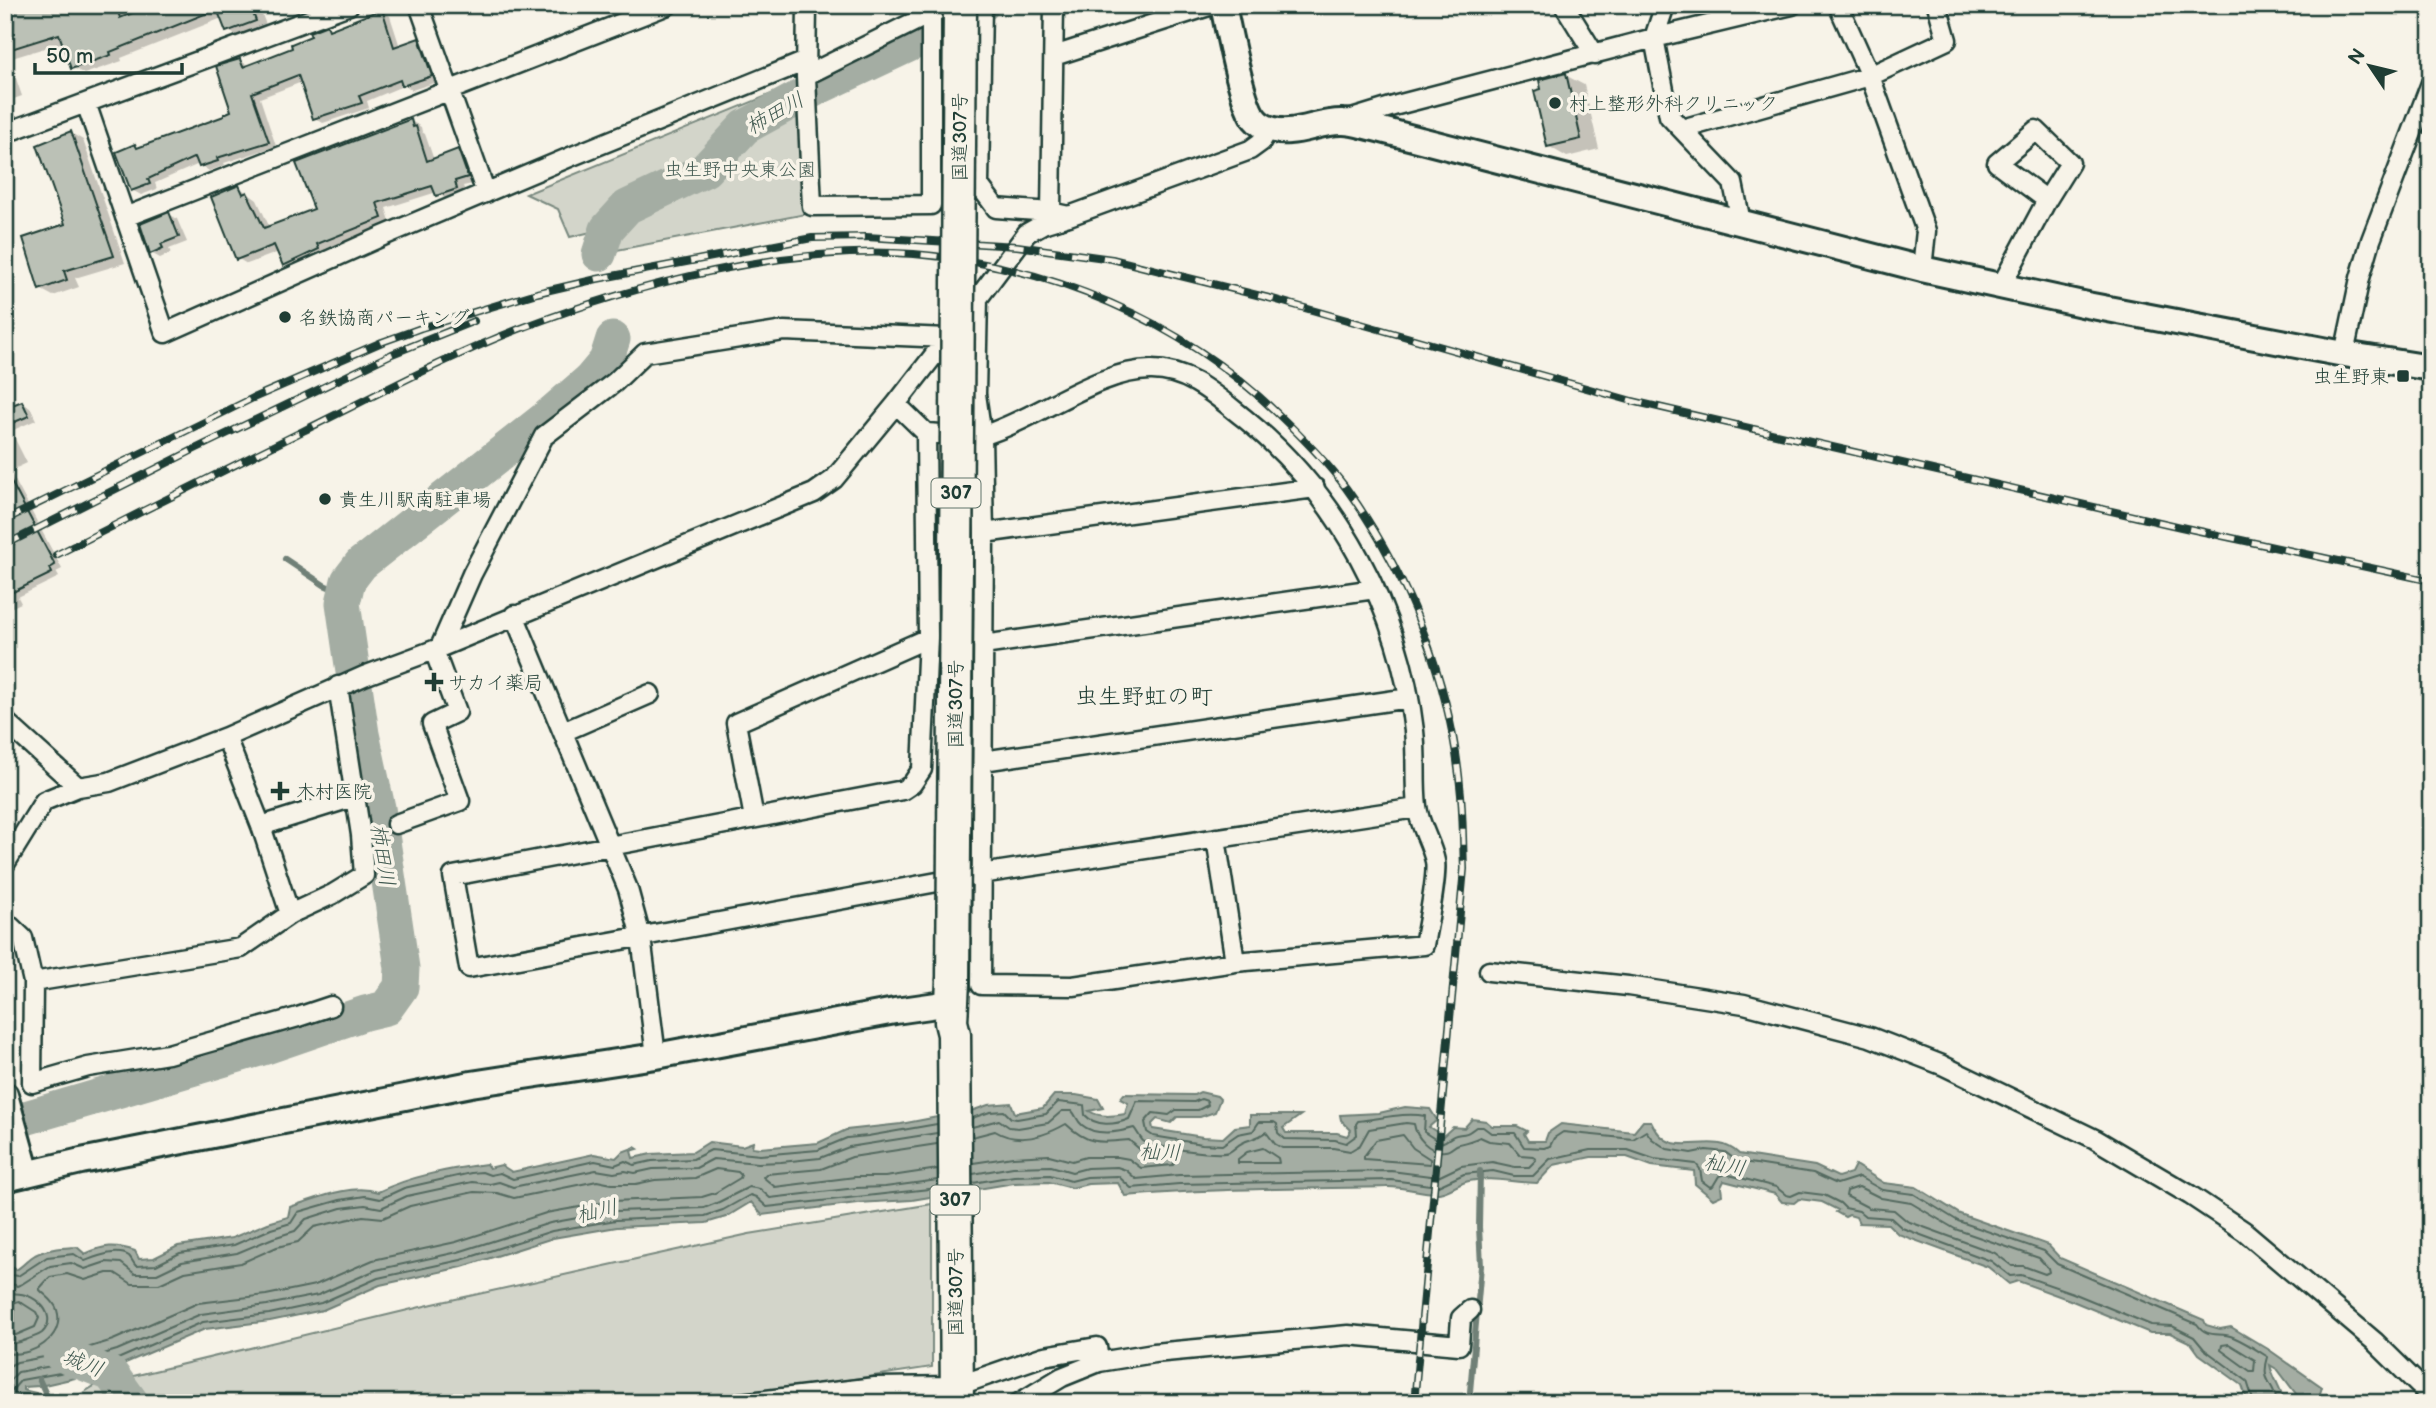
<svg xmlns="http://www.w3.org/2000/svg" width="2436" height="1408" viewBox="0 0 2436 1408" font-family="'Balsamiq Sans','Klee One',sans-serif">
<rect width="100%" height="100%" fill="#f7f3e8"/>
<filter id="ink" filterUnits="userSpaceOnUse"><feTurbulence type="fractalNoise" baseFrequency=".0143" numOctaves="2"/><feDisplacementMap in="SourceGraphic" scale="14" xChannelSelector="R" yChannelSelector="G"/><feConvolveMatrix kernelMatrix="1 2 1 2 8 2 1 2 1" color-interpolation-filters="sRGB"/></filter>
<g filter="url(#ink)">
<path fill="#d3d5ca" stroke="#79897f" stroke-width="2" d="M 796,84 L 806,214 L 612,251 L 595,231 L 570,237 L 558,209 L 526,194 Z
M 932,1204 L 932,1367 L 696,1403 L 66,1403 L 96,1385 L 433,1304 L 749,1234 Z"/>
<path fill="#a4ada3" stroke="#6f8077" stroke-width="2" d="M 1200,1092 L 1217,1096 L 1220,1099 L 1215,1112 L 1200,1117 L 1177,1117 L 1171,1123 L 1157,1119 L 1152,1124 L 1153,1129 L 1203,1137 L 1223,1138 L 1235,1127 L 1250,1125 L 1250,1115 L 1301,1115 L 1283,1128 L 1286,1133 L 1337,1133 L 1347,1136 L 1351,1130 L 1341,1120 L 1340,1115 L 1379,1113 L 1405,1107 L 1430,1109 L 1437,1120 L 1429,1127 L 1443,1136 L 1453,1127 L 1464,1128 L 1472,1119 L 1486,1121 L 1492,1126 L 1517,1126 L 1527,1131 L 1524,1134 L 1528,1141 L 1545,1141 L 1548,1133 L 1561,1124 L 1634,1132 L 1643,1121 L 1651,1121 C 1671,1167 1710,1126 1739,1154 L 1815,1166 L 1838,1177 L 1851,1173 L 1855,1165 L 1884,1183 L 1916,1187 L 1960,1214 L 2048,1245 L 2060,1258 L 2204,1320 L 2206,1325 L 2220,1329 L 2231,1327 L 2268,1349 L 2322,1387 L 2317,1403 L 2303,1403 L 2278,1370 L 2270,1365 C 2273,1379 2282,1388 2284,1403 L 2248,1403 L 2242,1385 L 2199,1354 L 2191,1343 L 2170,1333 L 2150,1333 L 2070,1300 L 2018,1281 L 2009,1284 L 1988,1267 L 1898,1234 L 1888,1224 L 1859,1223 L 1856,1217 L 1849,1215 L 1845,1217 L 1836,1212 L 1838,1210 L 1822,1202 L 1799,1199 L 1794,1203 L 1782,1202 L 1775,1194 L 1724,1181 L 1721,1187 L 1722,1195 L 1713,1199 L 1695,1184 L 1694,1171 L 1652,1166 L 1627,1157 L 1591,1157 L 1554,1165 L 1537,1183 C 1513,1183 1492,1176 1469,1181 C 1458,1183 1450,1192 1439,1193 C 1422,1194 1404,1186 1386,1187 C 1299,1189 1211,1188 1125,1196 L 1118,1183 L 1088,1184 L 1072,1188 L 1049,1182 L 1014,1183 L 912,1200 L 857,1203 L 762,1215 L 751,1202 L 726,1217 L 706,1223 L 617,1227 L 553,1238 L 462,1267 L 380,1285 L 323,1310 L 270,1321 L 205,1329 L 123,1364 L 84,1376 L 40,1386 L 23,1387 L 23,1390 L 36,1393 L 36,1396 C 28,1395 20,1392 14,1399 L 5,1400 L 5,1260 L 16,1270 C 24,1265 28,1259 35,1255 C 48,1248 63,1248 77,1247 L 85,1254 C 104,1245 115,1244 135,1251 L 139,1259 L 154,1258 L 178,1246 L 232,1238 L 268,1223 L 288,1217 L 290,1207 C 316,1199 351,1183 378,1192 C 411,1176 449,1169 486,1164 L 489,1168 L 501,1165 L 512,1172 L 594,1154 L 616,1158 L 622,1152 L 635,1147 L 638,1149 L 631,1151 L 633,1158 L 651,1154 L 693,1152 L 709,1142 L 742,1146 L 753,1142 L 752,1147 L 760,1148 L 818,1143 L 846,1130 L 901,1124 L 974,1110 L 988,1105 L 1011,1103 L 1015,1113 L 1043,1108 L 1054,1095 L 1076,1095 L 1098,1099 L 1103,1108 L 1089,1111 C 1101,1118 1112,1116 1125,1114 L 1128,1103 L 1120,1099 L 1124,1094 L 1194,1095 Z"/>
<path fill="#0003" d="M 12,5 L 124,5 L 128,17 L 161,5 L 258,5 L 267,27 L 239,37 L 227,30 L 222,18 L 121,58 L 122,61 L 84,74 L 72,67 L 64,42 L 9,59 L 5,57 L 5,14 Z
M 382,11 L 390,16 L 400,47 L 419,40 L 427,45 L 440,81 L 412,90 L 405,85 L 367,101 L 369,108 L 323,123 L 315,118 L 302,82 L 260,98 L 276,146 L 224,163 L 225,165 L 209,171 L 199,164 L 155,183 L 157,189 L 141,195 L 132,190 L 135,146 L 139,149 L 227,117 L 233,112 L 240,61 L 250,66 L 295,49 L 327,27 L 333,31 Z
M 5,63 L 12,67 L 22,96 L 5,102 Z
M 1565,75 L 1584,85 L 1599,149 L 1567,157 L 1548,146 L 1543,90 Z
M 411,121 L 421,127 L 422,132 L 425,134 L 434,160 L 458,151 L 468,157 L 477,183 L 463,186 L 466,194 L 447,200 L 437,192 L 386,208 L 391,224 L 325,249 L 328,255 L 294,270 L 284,264 L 279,252 L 247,264 L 237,258 L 239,187 L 257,200 L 270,228 L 316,210 Z
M 71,133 L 83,140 L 125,263 L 75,278 L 79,287 L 53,296 L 40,289 L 68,225 Z
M 169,214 L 177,219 L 187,242 L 169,249 L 171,253 L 160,258 L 151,253 Z
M 7,401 L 15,405 L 22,403 L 30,407 L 36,420 L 11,431 L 27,463 L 10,471 L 62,569 L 56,572 L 59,577 L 18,597 L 21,603 L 6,610 L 5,402 Z"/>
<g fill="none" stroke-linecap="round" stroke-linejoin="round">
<path stroke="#546a60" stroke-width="2" d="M 972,1118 L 990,1112 L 1004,1111 L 1011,1118 L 1017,1119 L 1046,1114 L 1058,1102 L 1084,1105 L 1085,1115 C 1096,1127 1115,1125 1129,1119 L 1137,1101 L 1194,1102 L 1201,1099 L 1207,1101 L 1208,1105 L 1198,1110 L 1176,1110 L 1169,1115 L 1153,1113 L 1145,1122 L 1147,1132 L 1153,1136 L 1202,1144 L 1222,1145 L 1238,1134 L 1253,1131 L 1259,1122 L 1274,1122 L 1277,1124 L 1278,1133 L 1285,1139 L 1335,1140 L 1346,1143 L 1357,1135 L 1356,1124 L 1358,1121 C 1381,1119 1403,1112 1425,1116 L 1424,1132 L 1441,1143 C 1448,1141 1451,1136 1456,1135 C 1469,1132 1464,1136 1476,1127 L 1483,1127 L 1491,1133 L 1515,1133 L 1524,1147 L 1544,1148 L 1550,1146 L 1554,1138 L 1563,1132 L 1633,1139 L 1646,1131 L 1652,1139 L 1667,1149 L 1691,1153 L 1706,1150 L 1725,1152 L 1737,1161 L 1813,1173 L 1837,1184 L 1859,1177 L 1882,1190 L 1914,1194 L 1958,1221 L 2044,1251 L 2057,1264 L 2197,1324 C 2208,1340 2220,1331 2233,1337 C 2245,1342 2257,1350 2268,1357 C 2260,1383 2274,1380 2277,1403
M 972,1127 L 999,1120 L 1009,1127 L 1018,1128 L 1048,1123 L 1062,1111 L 1072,1111 C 1076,1115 1077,1121 1082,1125 C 1096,1137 1119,1132 1134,1128 C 1137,1131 1139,1137 1143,1141 C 1151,1147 1219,1156 1229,1152 C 1234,1150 1237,1145 1242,1143 C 1251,1138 1255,1140 1266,1132 L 1275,1144 L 1282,1148 L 1333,1148 L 1350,1151 L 1360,1145 L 1369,1129 L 1406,1123 L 1414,1124 C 1416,1137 1429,1153 1445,1151 C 1451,1151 1454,1145 1459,1144 C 1468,1142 1472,1141 1480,1137 L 1489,1141 L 1510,1143 L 1520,1155 L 1533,1156 L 1536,1160 L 1529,1167 L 1515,1167 L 1492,1162 L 1461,1166 L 1438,1177 L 1391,1171 L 1179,1175 L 1136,1179 L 1126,1170 L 1117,1167 L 1087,1168 L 1072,1172 L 1051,1166 L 1013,1167 L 973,1174
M 1403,1135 L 1413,1148 L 1430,1159 L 1430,1164 L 1364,1159 L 1364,1156 L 1376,1140 Z
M 972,1137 L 995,1131 C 1018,1145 1045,1136 1066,1124 C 1088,1145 1100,1143 1129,1140 L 1144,1153 L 1173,1158 L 1175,1161 L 1173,1165 L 1141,1168 L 1129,1159 L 1118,1157 L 1086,1157 L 1072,1161 L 1049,1155 L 1013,1157 L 973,1163
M 937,1144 L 852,1157 L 821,1169 L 766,1174 L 763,1177 L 775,1187 L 855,1177 L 885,1177 L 938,1169
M 1263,1148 L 1278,1158 L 1279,1163 L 1238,1163 L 1238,1159 L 1247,1152 Z
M 973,1183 L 1014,1176 L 1050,1175 L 1071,1181 L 1087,1177 L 1118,1176 L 1131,1188 L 1179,1184 L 1391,1180 L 1438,1186 L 1464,1174 L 1493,1171 L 1514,1176 L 1533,1176 L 1550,1159 L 1590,1150 L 1628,1150 L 1654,1159 L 1696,1164 L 1700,1169 L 1702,1181 L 1710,1187 L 1713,1186 L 1719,1176 L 1725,1174 L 1776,1187 L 1786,1195 L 1791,1196 L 1800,1192 L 1824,1195 L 1840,1203 L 1845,1208 L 1859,1211 L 1865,1216 L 1891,1218 L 1902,1228 L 1991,1261 L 2010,1276 L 2021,1275 L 2073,1293 L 2151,1325 L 2172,1326 L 2194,1337 L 2204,1349 L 2247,1381 L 2254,1403
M 1859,1187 L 1881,1198 L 1911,1203 L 1955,1229 L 2039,1258 L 2048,1268 L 2049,1272 L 2045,1274 L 2023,1266 L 2012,1266 L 1995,1253 L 1907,1221 L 1894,1210 L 1869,1208 L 1846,1196 L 1847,1191 Z
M 5,1269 L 12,1275 L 18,1276 L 47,1257 L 74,1254 L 85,1261 C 96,1257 117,1248 129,1256 C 132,1259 133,1263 136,1266 L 156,1265 L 180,1253 L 234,1245 L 271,1229 L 291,1223 L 298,1212 L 340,1200 L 365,1196 L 380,1199 L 404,1188 L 471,1173 L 482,1172 L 490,1175 L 500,1173 L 513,1179 L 595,1161 L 615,1165 L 625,1161 L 634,1165 L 652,1161 L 693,1159 L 711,1150 L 760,1155 L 818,1150 L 847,1138 L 868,1136 L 937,1124
M 5,1281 L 17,1286 L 22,1284 L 50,1266 L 71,1263 L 85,1269 L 106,1262 L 121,1263 L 135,1274 L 157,1274 L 182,1262 L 237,1253 L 273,1238 L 295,1231 L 306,1219 L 341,1208 L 365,1205 L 381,1208 L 407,1196 L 472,1182 L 490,1184 L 499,1182 L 513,1187 L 596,1170 L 614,1173 L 625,1171 L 635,1173 L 653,1169 L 696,1168 L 713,1159 L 758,1163 L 781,1162 L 820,1158 L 849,1147 L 937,1133
M 5,1296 C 26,1285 63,1313 42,1333 C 37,1337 32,1337 26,1340 C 18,1343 14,1344 5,1342
M 5,1310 L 9,1304 L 19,1301 L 36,1312 L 39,1318 L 35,1327 L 16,1335 L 10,1334 L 5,1330
M 2229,1344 L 2255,1360 L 2254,1371 L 2250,1371 L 2221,1350 L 2222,1345 Z
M 5,1353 C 29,1358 66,1339 57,1310 C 54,1300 45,1296 39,1289 L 50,1277 L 67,1274 L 85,1280 L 107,1273 L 115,1273 L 132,1284 L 159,1284 L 185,1272 L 241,1263 L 277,1247 L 298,1242 L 314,1227 L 363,1216 L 383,1218 L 410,1206 L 474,1192 L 497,1193 L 514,1198 L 597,1181 L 612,1184 L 636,1184 L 655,1180 L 695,1178 L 716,1169 L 738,1172 L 741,1175 L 740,1178 L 715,1193 L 702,1197 L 613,1201 L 546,1213 L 456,1242 L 373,1260 L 315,1285 L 266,1295 L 198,1303 L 113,1340 L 77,1351 L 17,1362 L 5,1368
M 5,1385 L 18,1372 L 80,1361 L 117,1350 L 201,1314 L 267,1305 L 318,1295 L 376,1270 L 458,1252 L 550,1223 L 616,1211 L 704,1208 L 719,1202 L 749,1187 L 760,1189 L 770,1198 L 856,1188 L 885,1187 L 938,1180
M 5,1398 L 21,1380 L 82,1369 L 120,1358 L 203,1322 L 269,1314 L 321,1303 L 378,1278 L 461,1260 L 552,1231 L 616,1220 L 705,1216 L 723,1210 L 750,1195 L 756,1197 L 767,1207 L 938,1188"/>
<path stroke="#6f8077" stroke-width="6" d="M 285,559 L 324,585 L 345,594
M 39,1379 L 50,1403
M 1469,1403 L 1481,1266 L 1479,1227 L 1480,1171"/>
<path stroke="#a4ada3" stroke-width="35" d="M 599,254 L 607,229 L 627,207 L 705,170 L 745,127 L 815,89 L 911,44 L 982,5
M 5,1124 L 266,1047 L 365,1013 L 386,1008 L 401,987 L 402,968 L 378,808 L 362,734 L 343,603 L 348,581 L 361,564 L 546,418 L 590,380 L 606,361 L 613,339
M 60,1354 L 111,1374 L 132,1403"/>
</g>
<path fill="#bbc1b6" stroke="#1f3d34" stroke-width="2" d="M 5,5 L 116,5 L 120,18 L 153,5 L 250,5 L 256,21 L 226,32 L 217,9 L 110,52 L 111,55 L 71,69 L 59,34 L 5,51 Z
M 382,9 L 394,47 L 419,38 L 432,76 L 402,86 L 400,80 L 359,96 L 362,103 L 313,119 L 298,75 L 252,93 L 269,142 L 217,158 L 218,161 L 199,167 L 195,157 L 148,179 L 150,184 L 131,191 L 116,152 L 135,144 L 137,148 L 224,116 L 224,114 L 231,111 L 216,66 L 240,59 L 243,67 L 292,48 L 291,44 L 311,36 L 309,32 L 327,25 L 329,30 Z
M 1566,73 L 1581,139 L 1547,147 L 1534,91 L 1541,89 L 1539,80 Z
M 411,119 L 413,127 L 416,126 L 427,161 L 458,149 L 468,177 L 455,181 L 457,189 L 436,196 L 432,186 L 377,203 L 382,218 L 317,244 L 319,249 L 283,266 L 274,245 L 236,260 L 211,197 L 239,185 L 243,194 L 247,192 L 264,228 L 314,209 L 296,163 Z
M 71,131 L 114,256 L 64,271 L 67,280 L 39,290 L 23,238 L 65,224 L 37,145 Z
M 169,212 L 179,237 L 161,244 L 163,248 L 150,254 L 140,224 Z
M 22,401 L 29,416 L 5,426 L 5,408 Z
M 5,470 L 55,565 L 50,568 L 52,573 L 5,596 Z"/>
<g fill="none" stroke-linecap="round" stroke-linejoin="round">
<g stroke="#1f3d34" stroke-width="23">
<path id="street" d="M 419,5 L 486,193
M 807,5 L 806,77 L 812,206 L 931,205 L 931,5
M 982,5 L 979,185 L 996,208 L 1051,212 L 1069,216 L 1250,150 L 1261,142 L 1269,128
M 1564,5 L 1595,55
M 1665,5 L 1654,38 L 1669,116 L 1733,183 L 1741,222
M 1838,5 L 1870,76 L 1926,231 L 1922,269
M 1054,56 L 1212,5
M 807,75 L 938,10
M 86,103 L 165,333 L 383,236 L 570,157 L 806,61
M 1345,121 L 1397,105 L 1654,38 L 1792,5
M 1682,129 L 1870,76 L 1947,40 L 1937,5
M 5,133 L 349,5
M 1051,212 L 1054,5
M 125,217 L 668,5
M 2001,286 L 2047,200 L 1997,163 L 2036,130 L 2070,163 L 2047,200
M 973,305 L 1027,233 L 1043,224 L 1069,216
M 2344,354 L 2360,278 L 2371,240 L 2431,83
M 896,404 L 926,433 L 928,638 L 922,769 L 912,784 L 903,790 L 453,876 L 469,968 L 981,874 L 1417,808
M 926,433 C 943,433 970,439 984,435 C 1035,420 1099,369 1152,370 C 1189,370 1216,396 1244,418 C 1339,495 1400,610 1414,731 C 1417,756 1414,781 1417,806 C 1419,825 1431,842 1435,861 C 1438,875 1427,928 1424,945 L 1235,962 L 1073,986 L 981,985 L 984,533 L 982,436 L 976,394 L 978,297
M 984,533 L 1315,488
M 514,615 L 628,889 L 641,937 L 656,1056
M 983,645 L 1375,589
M 440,647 L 472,574 L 544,436 L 615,382 L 645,353 L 784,331 L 947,338
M 5,721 L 78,787
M 563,732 L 650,694
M 226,737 L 261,826 L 290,914
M 983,761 L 1409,698
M 754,818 L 736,723 L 928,638
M 396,824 L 460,801 L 432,724 L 457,712 L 434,650
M 261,826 L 354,797
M 1216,838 L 1235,962
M 5,864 L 44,801 L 78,787 L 109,782 L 226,737 L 364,676 L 434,650 L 814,493 L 834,479 L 896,404 L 956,327
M 5,921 L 23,938 L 33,982 L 32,1083 L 88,1067 L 168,1054 L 298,1017 L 331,1006
M 1489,971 L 1628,986 L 1744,1004 L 1870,1037 L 1942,1065 L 2095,1139 L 2190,1195 L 2244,1231 L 2374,1341 L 2431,1397
M 33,982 L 241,948 L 290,914 L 333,894 L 364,875 L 361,835 L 338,686
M 740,1403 L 875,1387 L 957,1386 L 1044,1356 L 1097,1347 L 1099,1362
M 1019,1403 L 1062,1377 L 1099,1362 L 1154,1353 L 1348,1335 L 1459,1345 L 1461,1318 L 1470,1310"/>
</g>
<g stroke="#1f3d34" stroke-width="30">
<path id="secondary" d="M 1223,5 C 1228,28 1242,105 1255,119 C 1263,129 1278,132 1289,131 C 1307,130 1325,121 1343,122 C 1353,122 1364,126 1374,128 L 1922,269 L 2087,305 L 2344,354 L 2431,368
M 5,1095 L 27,1174
M 5,1179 L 81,1161 L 471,1084 L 656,1056 L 895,1011 L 951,1003"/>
</g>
<g stroke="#1f3d34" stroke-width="37">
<path id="highway" d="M 953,981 L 951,1022 L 954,1034 L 957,1403"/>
</g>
<use href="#street" stroke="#f7f3e8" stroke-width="18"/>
<use href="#secondary" stroke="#f7f3e8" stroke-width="24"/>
<use href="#highway" stroke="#f7f3e8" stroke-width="32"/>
<g stroke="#1f3d34" stroke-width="8">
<path id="rail" d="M 5,520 L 253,398 L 382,342 L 421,328 L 537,293 L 597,279 L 812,238 L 866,237 L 1017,246 L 1112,259 L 1273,299 L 1632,401 L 2181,527 L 2431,581
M 5,545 L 195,449 L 392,354 L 474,321
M 56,555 C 138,513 221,472 303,431 C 374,396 445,358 519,329 C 637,284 788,244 914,254 C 1049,265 1181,320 1278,414 C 1302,437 1326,461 1346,488 C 1410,576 1452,687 1461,795 C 1463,819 1463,844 1464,869 L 1414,1403"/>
</g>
<use href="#rail" stroke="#f7f3e8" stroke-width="5" stroke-dasharray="16" stroke-linecap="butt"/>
<g stroke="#1f3d34" stroke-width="37" stroke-linecap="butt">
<path id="highway-bridge" d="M 953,981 L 960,5"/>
</g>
<use href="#highway-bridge" stroke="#f7f3e8" stroke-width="32"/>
</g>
</g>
<g fill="#1f3d34" stroke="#f7f3e8" stroke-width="2.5">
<circle cx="1555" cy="103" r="7"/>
<circle cx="285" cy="317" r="7"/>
<rect x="2396" y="369" width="14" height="14" rx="3.5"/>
<circle cx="325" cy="499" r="7"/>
<path d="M430.5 671.5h7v7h7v7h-7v7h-7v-7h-7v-7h7z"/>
<path d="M276.5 780.5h7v7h7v7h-7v7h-7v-7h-7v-7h7z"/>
</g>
<g text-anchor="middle" stroke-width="7" stroke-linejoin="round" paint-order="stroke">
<g fill="#f7f3e8" stroke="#60746a" stroke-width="2">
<rect x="931.5" y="478.5" width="49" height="29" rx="5"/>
<rect x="930.5" y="1185.5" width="49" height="29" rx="5"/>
</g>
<g font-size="18" font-weight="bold" fill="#1f3d34">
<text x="956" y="499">307</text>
<text x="955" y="1206">307</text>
</g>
<g font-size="19" fill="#1f3d34" stroke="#f7f3e8" text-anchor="start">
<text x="1569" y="110">村上整形外科クリニック</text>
<text x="299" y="324">名鉄協商パーキング</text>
<text x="2389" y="383" text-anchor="end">虫生野東</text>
<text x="339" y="506">貴生川駅南駐車場</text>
<text x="448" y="689">サカイ薬局</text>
<text x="296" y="798">木村医院</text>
</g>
<g font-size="19" fill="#1f3d34" stroke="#f7f3e8">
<text transform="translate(959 137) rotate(-90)" y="7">国道307号</text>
<text transform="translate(955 704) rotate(-90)" y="7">国道307号</text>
<text transform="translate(955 1292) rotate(-90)" y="7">国道307号</text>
</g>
<g font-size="19" fill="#435b52" stroke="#f7f3e8">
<text x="740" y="176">虫生野中央東公園</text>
</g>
<g font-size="21" font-style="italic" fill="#405950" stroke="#f7f3e8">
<text transform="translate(775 113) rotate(-29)" y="7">柿田川</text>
<text transform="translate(383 855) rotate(81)" y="7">柿田川</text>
<text transform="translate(1160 1152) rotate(1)" y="7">杣川</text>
<text transform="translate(1725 1165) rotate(10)" y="7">杣川</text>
<text transform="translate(597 1211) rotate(-13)" y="7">杣川</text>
<text transform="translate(83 1363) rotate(21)" y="7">城川</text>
</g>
<g font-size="23" fill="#1f3d34" stroke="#f7f3e8">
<text x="1144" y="704">虫生野虹の町</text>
</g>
</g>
<rect width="2436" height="1408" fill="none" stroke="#f7f3e8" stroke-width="28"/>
<rect x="14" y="14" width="2408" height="1380" fill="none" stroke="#1f3d34" stroke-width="2.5" filter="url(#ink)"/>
<g transform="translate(2370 66) rotate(305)" stroke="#f7f3e8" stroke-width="5" paint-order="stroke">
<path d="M0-5L12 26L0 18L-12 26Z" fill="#1f3d34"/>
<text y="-10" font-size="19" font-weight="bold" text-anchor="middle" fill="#1f3d34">N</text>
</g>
<path d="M35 63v10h147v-10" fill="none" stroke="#1f3d34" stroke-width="3.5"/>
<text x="46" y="63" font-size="21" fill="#1f3d34" stroke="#f7f3e8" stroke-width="5" paint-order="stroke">50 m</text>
</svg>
